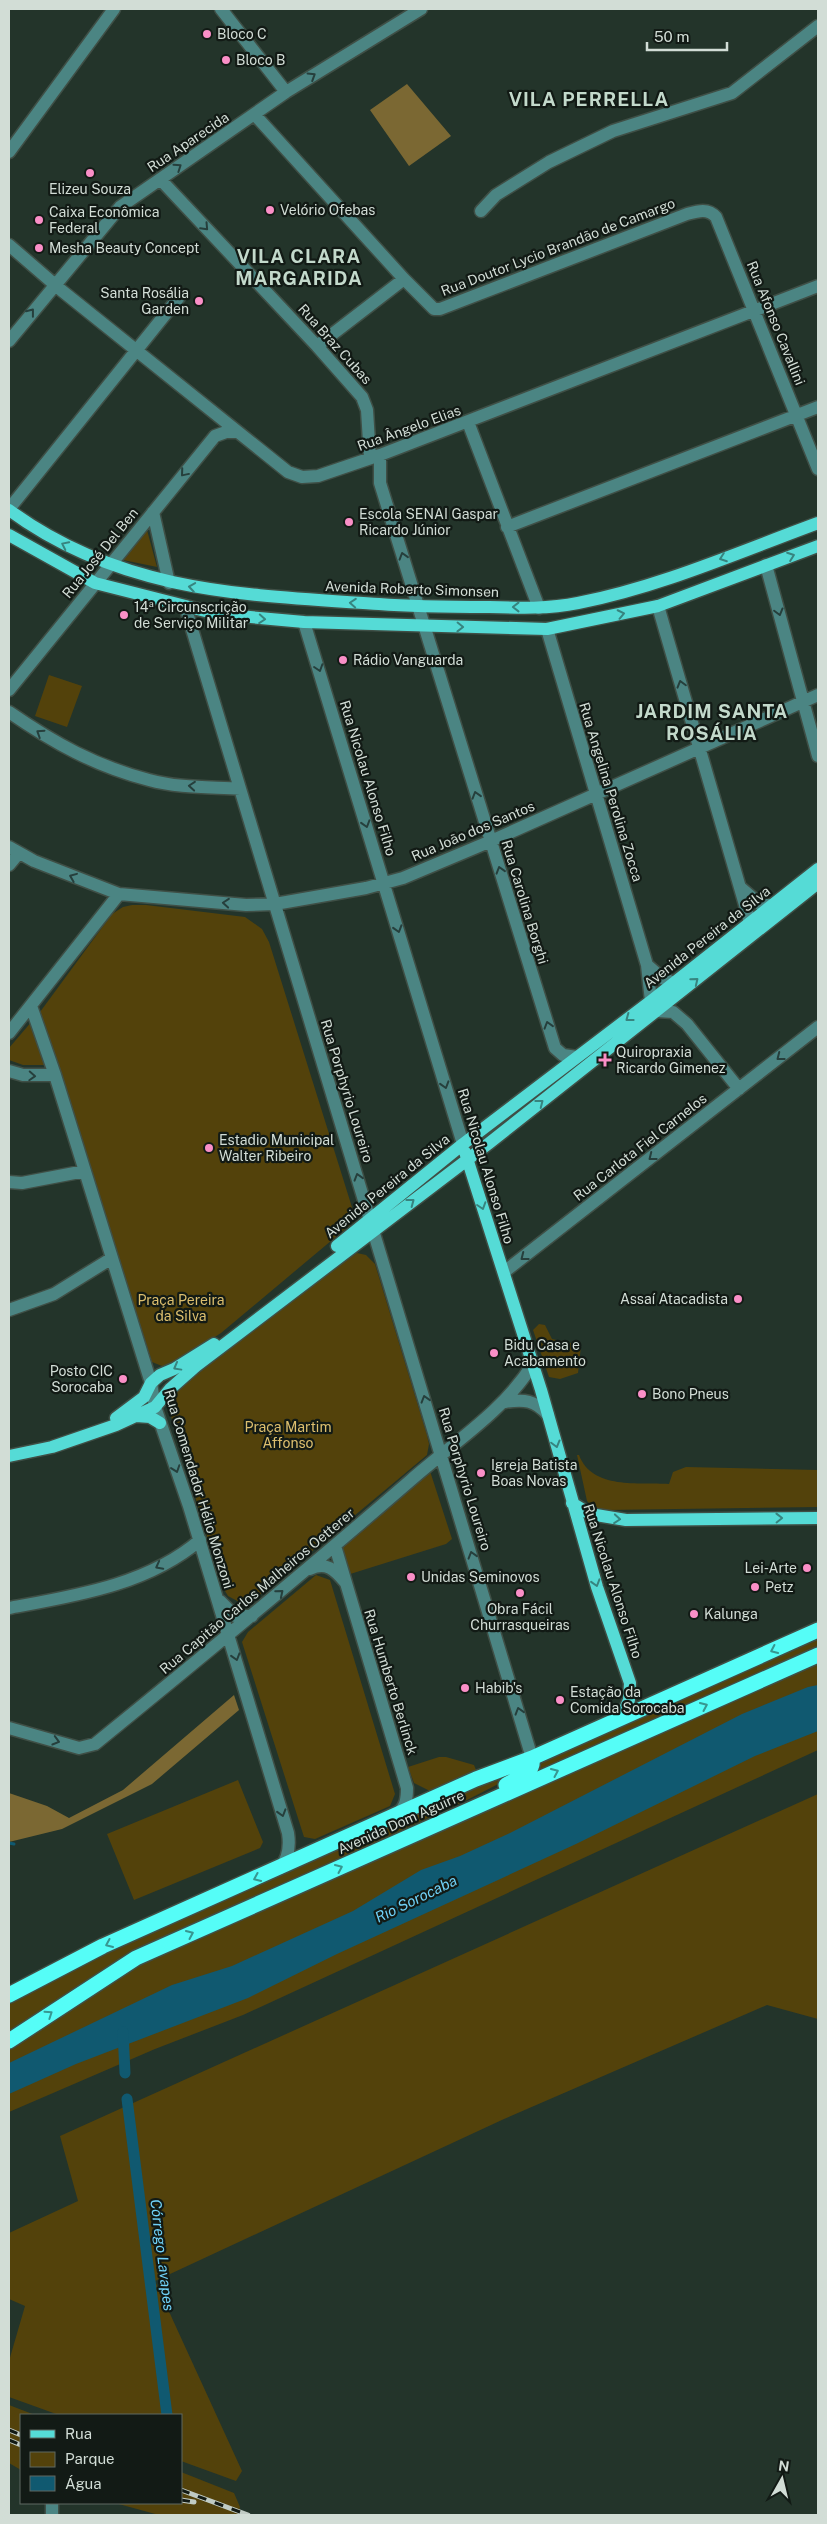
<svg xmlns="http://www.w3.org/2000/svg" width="827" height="2524" viewBox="0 0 827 2524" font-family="'Public Sans',sans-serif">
<rect width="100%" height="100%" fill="#23342a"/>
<path fill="#53420b" d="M 147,530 L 157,567 L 123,560 Z
M 49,675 L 82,686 L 67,727 L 35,716 Z
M 132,905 L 146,905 L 245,917 L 262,929 L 269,942 L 356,1220 L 221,1333 L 167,1368 L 152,1362 L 40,1012 L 112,914 L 123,907 Z
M 33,1020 L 45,1065 L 23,1065 L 9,1060 L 9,1048 Z
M 357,1253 L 366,1255 L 375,1264 L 427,1435 L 429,1444 L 427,1455 L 250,1603 L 243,1604 L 228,1596 L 222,1586 L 170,1413 L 168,1404 L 174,1392 L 331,1270 Z
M 539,1324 L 545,1325 L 552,1339 L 570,1343 L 579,1342 L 581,1346 L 578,1373 L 560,1379 L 549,1377 L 533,1330 Z
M 577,1455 L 579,1455 C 592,1490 639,1482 669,1484 L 673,1472 L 686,1467 L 818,1470 L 818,1507 L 607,1510 L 594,1508 L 587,1501 Z
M 429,1468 L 452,1539 L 446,1544 L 347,1575 L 338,1547 Z
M 316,1575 L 330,1580 L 395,1794 L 390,1806 L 315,1839 L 304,1837 L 242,1642 L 248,1632 Z
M 818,1638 L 818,1649 L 532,1774 L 537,1761 Z
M 818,1662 L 818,1750 L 243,2015 L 155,2049 L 9,2112 L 9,2046 L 151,1957 Z
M 439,1757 L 446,1757 L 474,1765 L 476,1770 L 430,1791 L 414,1783 L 408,1767 Z
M 526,1764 L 520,1773 L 469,1799 L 116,1962 L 9,2034 L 9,2001 L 106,1952 Z
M 238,1780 L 263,1842 L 260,1848 L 134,1900 L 107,1834 Z
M 818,1794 L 818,2019 L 767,2005 L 504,2119 L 155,2281 L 242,2471 L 236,2481 L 181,2461 L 181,2415 L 59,2415 L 9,2397 L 9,2361 L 25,2306 L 9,2299 L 9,2233 L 78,2201 L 60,2136 Z
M 9,2405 L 35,2415 L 21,2415 L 21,2470 L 9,2463 Z
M 181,2472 L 234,2493 L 240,2507 L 238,2515 L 159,2515 L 115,2503 L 181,2503 Z"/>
<path fill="#7b6833" d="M 407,84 L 451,136 L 409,166 L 370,110 Z
M 234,1695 L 239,1710 L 152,1784 L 62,1829 L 9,1842 L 9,1793 L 47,1806 L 69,1818 L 123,1790 Z"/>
<path fill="#105970" d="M 818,1685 L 818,1731 L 755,1756 L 576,1844 L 337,1954 L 248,1998 L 76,2064 L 9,2094 L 9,2063 L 172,1985 L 232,1966 L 353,1911 L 421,1870 L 460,1856 L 510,1833 L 742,1714 L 808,1687 Z"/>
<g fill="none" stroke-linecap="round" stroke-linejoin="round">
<path stroke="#105970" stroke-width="3" d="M 9,1843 L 14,1844"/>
<path stroke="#105970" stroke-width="11" d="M 123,2032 L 125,2073
M 127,2099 L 167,2415"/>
<g stroke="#3f4f46" stroke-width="15">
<path id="minor" d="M 221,9 L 286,92
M 255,115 L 404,279 L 434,309 L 440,309 L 687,214 C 698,211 708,208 716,217 L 818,469
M 9,152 L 114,9
M 160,179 L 317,346 L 362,397 L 367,410 L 370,458
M 481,211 L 496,195 L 549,162 L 613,131 L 732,93 L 818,26
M 9,245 L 61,290 L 288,472 L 302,477 L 318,476 L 380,455 L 818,286
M 9,341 L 120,207 L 286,92 L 421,9
M 317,346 L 404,279
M 468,422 L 539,608
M 380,455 L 380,483 L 555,1048 L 563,1055 L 577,1057
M 9,509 L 180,296
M 153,512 L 169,583
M 507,527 L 818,407
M 766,565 L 818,756
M 185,606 L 532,1758
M 658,606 L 750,922
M 304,622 L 463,1144
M 547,629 L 647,965 L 651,1001
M 9,690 L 215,436 L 226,432 L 237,432
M 9,712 C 54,743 95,766 149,780 C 178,788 210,787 240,789
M 9,847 L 34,861 L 119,894 L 246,905 L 275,904 L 366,888 L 403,878 L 491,841 L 818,695
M 9,865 L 19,853
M 741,888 L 761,905 L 771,905
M 647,965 L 662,978 L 674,983
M 31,1006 L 55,1075 L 112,1258 L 151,1383 L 155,1407 L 189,1506 L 288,1833 C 290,1846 289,1858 280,1868
M 657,1011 L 673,1012 L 687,1024 L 739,1089
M 9,1033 L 119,894
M 9,1071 L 23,1075 L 55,1075
M 9,1182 L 22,1183 L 85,1171
M 504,1272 L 818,1027
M 9,1310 L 54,1294 L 112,1258
M 505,1402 C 524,1399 535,1400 548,1415
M 335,1546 L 407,1788 C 407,1799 406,1807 397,1814
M 310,1569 C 326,1561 335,1570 345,1582
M 220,1601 L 235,1616 L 252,1616
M 9,1608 C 74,1596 148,1585 200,1540
M 9,1728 L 79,1748 L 95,1744 C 201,1658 307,1570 411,1480 C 453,1443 503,1412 533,1364
M 52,2503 L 52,2515"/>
</g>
<g stroke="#3f4f46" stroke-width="15">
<path id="major" d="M 9,510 C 122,593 245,595 379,604 C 416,607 452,607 489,607 C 519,608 549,609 578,603 C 660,587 739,552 818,523
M 9,535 L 95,583 L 217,614 L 304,622 L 547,629 L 658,606 L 818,546
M 465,1152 L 541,1390 L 597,1587 L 630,1683 L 629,1700 L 621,1718
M 337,1246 L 463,1144 L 651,1001 L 818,869
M 136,1416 L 150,1417 L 160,1423
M 116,1418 L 144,1397 L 151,1383 L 160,1375 L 174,1369 L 214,1344
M 9,1456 L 52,1447 L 116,1425 L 155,1407 L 170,1389 L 196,1366 L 488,1144 L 818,883
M 572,1503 L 590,1514 L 626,1520 L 818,1518"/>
</g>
<g stroke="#3f4f46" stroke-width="18">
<path id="highway" d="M 506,1785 C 518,1778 535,1773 532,1758
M 9,1995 L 103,1946 L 476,1779 L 532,1758 L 818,1630
M 9,2041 L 136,1958 L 818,1655"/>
</g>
<use href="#minor" stroke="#4b8583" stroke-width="12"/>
<use href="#major" stroke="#55dbd6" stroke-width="12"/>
<use href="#highway" stroke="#55fdf7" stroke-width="15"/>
<g stroke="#c0cbc4" stroke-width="5">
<path id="rail" d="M 9,2430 L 21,2435
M 9,2440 L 21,2445
M 181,2490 L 248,2515
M 181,2500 L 194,2502"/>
</g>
<use href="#rail" stroke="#121a15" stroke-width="3" stroke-dasharray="9" stroke-linecap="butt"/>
</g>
<defs><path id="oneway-chevron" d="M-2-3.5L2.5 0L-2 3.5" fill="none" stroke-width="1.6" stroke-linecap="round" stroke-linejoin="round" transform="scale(1.25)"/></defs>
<g stroke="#263f3c">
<use href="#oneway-chevron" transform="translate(312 76) rotate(-32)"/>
<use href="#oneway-chevron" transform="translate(178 167) rotate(-34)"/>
<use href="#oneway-chevron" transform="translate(205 227) rotate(47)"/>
<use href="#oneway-chevron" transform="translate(31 312) rotate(-52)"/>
<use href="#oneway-chevron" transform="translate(184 473) rotate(130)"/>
<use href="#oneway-chevron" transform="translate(403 556) rotate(-107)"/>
<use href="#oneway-chevron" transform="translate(779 612) rotate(75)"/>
<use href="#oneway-chevron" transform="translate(319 668) rotate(72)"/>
<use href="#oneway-chevron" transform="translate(681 684) rotate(-106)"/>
<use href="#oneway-chevron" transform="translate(40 733) rotate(-147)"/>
<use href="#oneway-chevron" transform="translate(192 786) rotate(-175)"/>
<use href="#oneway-chevron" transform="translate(476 795) rotate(-107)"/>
<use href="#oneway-chevron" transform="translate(366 824) rotate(73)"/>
<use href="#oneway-chevron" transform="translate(500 870) rotate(-107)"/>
<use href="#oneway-chevron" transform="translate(73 877) rotate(-158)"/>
<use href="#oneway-chevron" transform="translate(226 903) rotate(-175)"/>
<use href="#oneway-chevron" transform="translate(398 929) rotate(73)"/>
<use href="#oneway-chevron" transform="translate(548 1025) rotate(-107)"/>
<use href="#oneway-chevron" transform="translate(780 1057) rotate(142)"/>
<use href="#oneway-chevron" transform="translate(32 1076) rotate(3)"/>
<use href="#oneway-chevron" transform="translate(445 1085) rotate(73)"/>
<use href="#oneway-chevron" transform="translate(652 1157) rotate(142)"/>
<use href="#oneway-chevron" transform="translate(358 1177) rotate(-107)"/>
<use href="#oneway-chevron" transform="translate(524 1257) rotate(142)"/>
<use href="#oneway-chevron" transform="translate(425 1399) rotate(-107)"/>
<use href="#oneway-chevron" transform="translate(176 1469) rotate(71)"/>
<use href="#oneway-chevron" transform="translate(472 1555) rotate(-107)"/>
<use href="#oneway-chevron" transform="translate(159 1566) rotate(152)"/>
<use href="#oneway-chevron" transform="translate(280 1593) rotate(-40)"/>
<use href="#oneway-chevron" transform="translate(236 1657) rotate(73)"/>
<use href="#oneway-chevron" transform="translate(519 1711) rotate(-107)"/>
<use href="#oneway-chevron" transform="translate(56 1741) rotate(16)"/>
<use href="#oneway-chevron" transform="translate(282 1813) rotate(73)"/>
</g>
<g stroke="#37847f">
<use href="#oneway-chevron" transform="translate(65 545) rotate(-154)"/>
<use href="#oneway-chevron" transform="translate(791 556) rotate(-20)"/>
<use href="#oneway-chevron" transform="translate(723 558) rotate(160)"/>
<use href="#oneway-chevron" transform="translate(192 587) rotate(-171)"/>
<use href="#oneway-chevron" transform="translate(353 603) rotate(-176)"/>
<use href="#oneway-chevron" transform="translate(516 607) rotate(-180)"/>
<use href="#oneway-chevron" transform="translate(621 614) rotate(-12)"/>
<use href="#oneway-chevron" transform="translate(262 619) rotate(4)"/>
<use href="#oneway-chevron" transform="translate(460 627) rotate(1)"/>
<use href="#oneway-chevron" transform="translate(695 981) rotate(-39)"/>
<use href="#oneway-chevron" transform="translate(629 1018) rotate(143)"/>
<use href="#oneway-chevron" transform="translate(540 1103) rotate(-38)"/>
<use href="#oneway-chevron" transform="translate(411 1202) rotate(-37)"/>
<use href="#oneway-chevron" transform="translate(482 1206) rotate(72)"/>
<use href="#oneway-chevron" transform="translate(177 1367) rotate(151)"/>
<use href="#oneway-chevron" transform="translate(556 1444) rotate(75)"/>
<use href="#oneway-chevron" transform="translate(779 1518) rotate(-1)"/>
<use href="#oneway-chevron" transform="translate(617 1519) rotate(5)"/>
<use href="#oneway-chevron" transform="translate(596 1583) rotate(73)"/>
</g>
<g stroke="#379791">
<use href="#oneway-chevron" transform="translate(774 1650) rotate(155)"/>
<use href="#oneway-chevron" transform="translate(704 1706) rotate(-24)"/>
<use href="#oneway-chevron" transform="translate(555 1772) rotate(-24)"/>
<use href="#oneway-chevron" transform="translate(339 1868) rotate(-24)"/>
<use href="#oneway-chevron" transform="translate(257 1878) rotate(156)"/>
<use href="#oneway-chevron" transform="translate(190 1934) rotate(-24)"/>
<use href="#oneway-chevron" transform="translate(109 1944) rotate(156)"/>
<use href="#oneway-chevron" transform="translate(49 2014) rotate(-34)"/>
</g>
<g fill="#fa8fc7" stroke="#121a15" stroke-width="2">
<circle cx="207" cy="34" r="5"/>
<circle cx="226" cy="60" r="5"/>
<circle cx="90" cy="173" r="5"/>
<circle cx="270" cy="210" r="5"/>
<circle cx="39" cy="220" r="5"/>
<circle cx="39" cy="248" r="5"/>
<circle cx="199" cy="301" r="5"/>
<circle cx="349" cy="522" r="5"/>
<circle cx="124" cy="615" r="5"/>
<circle cx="343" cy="660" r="5"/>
<path d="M602.5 1052.5h5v5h5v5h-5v5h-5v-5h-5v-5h5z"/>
<circle cx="209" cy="1148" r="5"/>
<circle cx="738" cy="1299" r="5"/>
<circle cx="494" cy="1353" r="5"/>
<circle cx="123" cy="1379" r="5"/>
<circle cx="642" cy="1394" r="5"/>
<circle cx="481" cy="1473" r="5"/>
<circle cx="807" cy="1568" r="5"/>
<circle cx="411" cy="1577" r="5"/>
<circle cx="755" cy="1587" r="5"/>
<circle cx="520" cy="1593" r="5"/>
<circle cx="694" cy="1614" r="5"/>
<circle cx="465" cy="1688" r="5"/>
<circle cx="560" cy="1700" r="5"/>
</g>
<g text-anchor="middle" stroke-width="4.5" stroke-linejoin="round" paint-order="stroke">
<g font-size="14" fill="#d2ddd6" stroke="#121a15" text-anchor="start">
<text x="217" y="39">Bloco C</text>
<text x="236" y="65">Bloco B</text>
<text x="90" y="194" text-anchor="middle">Elizeu Souza</text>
<text x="280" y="215">Velório Ofebas</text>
<text x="49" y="217">Caixa Econômica<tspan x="49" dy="16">Federal</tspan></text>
<text x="49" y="253">Mesha Beauty Concept</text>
<text x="189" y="298" text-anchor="end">Santa Rosália<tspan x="189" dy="16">Garden</tspan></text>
<text x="359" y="519">Escola SENAI Gaspar<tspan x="359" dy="16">Ricardo Júnior</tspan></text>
<text x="134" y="612">14ª Circunscrição<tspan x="134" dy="16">de Serviço Militar</tspan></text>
<text x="353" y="665">Rádio Vanguarda</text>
<text x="616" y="1057">Quiropraxia<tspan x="616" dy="16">Ricardo Gimenez</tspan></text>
<text x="219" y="1145">Estadio Municipal<tspan x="219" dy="16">Walter Ribeiro</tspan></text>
<text x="728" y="1304" text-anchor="end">Assaí Atacadista</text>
<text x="504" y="1350">Bidu Casa e<tspan x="504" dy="16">Acabamento</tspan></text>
<text x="113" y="1376" text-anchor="end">Posto CIC<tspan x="113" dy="16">Sorocaba</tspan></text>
<text x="652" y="1399">Bono Pneus</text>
<text x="491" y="1470">Igreja Batista<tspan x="491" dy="16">Boas Novas</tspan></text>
<text x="797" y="1573" text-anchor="end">Lei-Arte</text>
<text x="421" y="1582">Unidas Seminovos</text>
<text x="765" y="1592">Petz</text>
<text x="520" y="1614" text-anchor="middle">Obra Fácil<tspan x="520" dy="16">Churrasqueiras</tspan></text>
<text x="704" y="1619">Kalunga</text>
<text x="475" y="1693">Habib's</text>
<text x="570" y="1697">Estação da<tspan x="570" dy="16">Comida Sorocaba</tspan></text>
</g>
<g font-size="14" fill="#d2ddd6" stroke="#121a15">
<text transform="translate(188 142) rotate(-34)" y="5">Rua Aparecida</text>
<text transform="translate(558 247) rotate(-21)" y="5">Rua Doutor Lycio Brandão de Camargo</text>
<text transform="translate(776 323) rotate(68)" y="5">Rua Afonso Cavallini</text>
<text transform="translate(335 344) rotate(48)" y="5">Rua Braz Cubas</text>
<text transform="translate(409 428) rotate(-20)" y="5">Rua Ângelo Elias</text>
<text transform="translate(100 553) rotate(-51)" y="5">Rua José Del Ben</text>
<text transform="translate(412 589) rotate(2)" y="5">Avenida Roberto Simonsen</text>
<text transform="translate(368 778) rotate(73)" y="5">Rua Nicolau Alonso Filho</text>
<text transform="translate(611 792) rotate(73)" y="5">Rua Angelina Perolina Zocca</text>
<text transform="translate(473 831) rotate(-23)" y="5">Rua João dos Santos</text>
<text transform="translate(525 902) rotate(73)" y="5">Rua Carolina Borghi</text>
<text transform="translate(707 937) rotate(-38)" y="5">Avenida Pereira da Silva</text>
<text transform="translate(347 1091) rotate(73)" y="5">Rua Porphyrio Loureiro</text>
<text transform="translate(640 1147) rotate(-38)" y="5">Rua Carlota Fiel Carnelos</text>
<text transform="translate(486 1166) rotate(73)" y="5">Rua Nicolau Alonso Filho</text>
<text transform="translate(387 1186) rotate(-39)" y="5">Avenida Pereira da Silva</text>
<text transform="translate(465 1479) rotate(73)" y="5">Rua Porphyrio Loureiro</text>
<text transform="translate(199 1489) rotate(73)" y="5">Rua Comendador Hélio Monzoni</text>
<text transform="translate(613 1581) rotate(72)" y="5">Rua Nicolau Alonso Filho</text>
<text transform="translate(257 1591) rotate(-40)" y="5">Rua Capitão Carlos Malheiros Oetterer</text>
<text transform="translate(391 1682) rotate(73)" y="5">Rua Humberto Berlinck</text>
<text transform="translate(401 1822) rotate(-24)" y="5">Avenida Dom Aguirre</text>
</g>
<g font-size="14" fill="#ddbf6e" stroke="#121a15">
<text x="181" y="1305">Praça Pereira<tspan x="181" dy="16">da Silva</tspan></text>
<text x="288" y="1432">Praça Martim<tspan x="288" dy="16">Affonso</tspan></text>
</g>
<g font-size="15" font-style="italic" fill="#70d2f8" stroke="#121a15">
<text transform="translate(416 1899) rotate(-26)" y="5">Rio Sorocaba</text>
<text transform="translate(162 2255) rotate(83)" y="5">Córrego Lavapes</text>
</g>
<g font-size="19" font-weight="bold" letter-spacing="1" fill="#c3d9cb" stroke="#121a15">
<text x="589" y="106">VILA PERRELLA</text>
<text x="299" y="263">VILA CLARA<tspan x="299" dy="22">MARGARIDA</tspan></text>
<text x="712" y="718">JARDIM SANTA<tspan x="712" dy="22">ROSÁLIA</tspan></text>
</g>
</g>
<rect width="827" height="2524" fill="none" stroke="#d2ddd6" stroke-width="20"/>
<rect x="20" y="2414" width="162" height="90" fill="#121a15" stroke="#5f6862"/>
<rect x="30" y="2430" width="25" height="8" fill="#55dbd6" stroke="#5f6862"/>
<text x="65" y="2439" font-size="15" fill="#d2ddd6">Rua</text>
<rect x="30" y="2452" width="25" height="15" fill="#53420b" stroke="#5f6862"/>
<text x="65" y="2464" font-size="15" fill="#d2ddd6">Parque</text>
<rect x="30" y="2476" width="25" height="15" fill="#105970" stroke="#5f6862"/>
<text x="65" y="2489" font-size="15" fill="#d2ddd6">Água</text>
<g transform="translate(782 2479) rotate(8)" stroke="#121a15" stroke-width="4" paint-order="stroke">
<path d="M0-4L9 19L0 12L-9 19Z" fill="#d2ddd6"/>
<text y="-8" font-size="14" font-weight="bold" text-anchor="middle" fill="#d2ddd6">N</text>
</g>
<path d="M647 42v8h80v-8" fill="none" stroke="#d2ddd6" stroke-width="2.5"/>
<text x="654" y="42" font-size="15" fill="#d2ddd6" stroke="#121a15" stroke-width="4" paint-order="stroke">50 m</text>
</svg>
